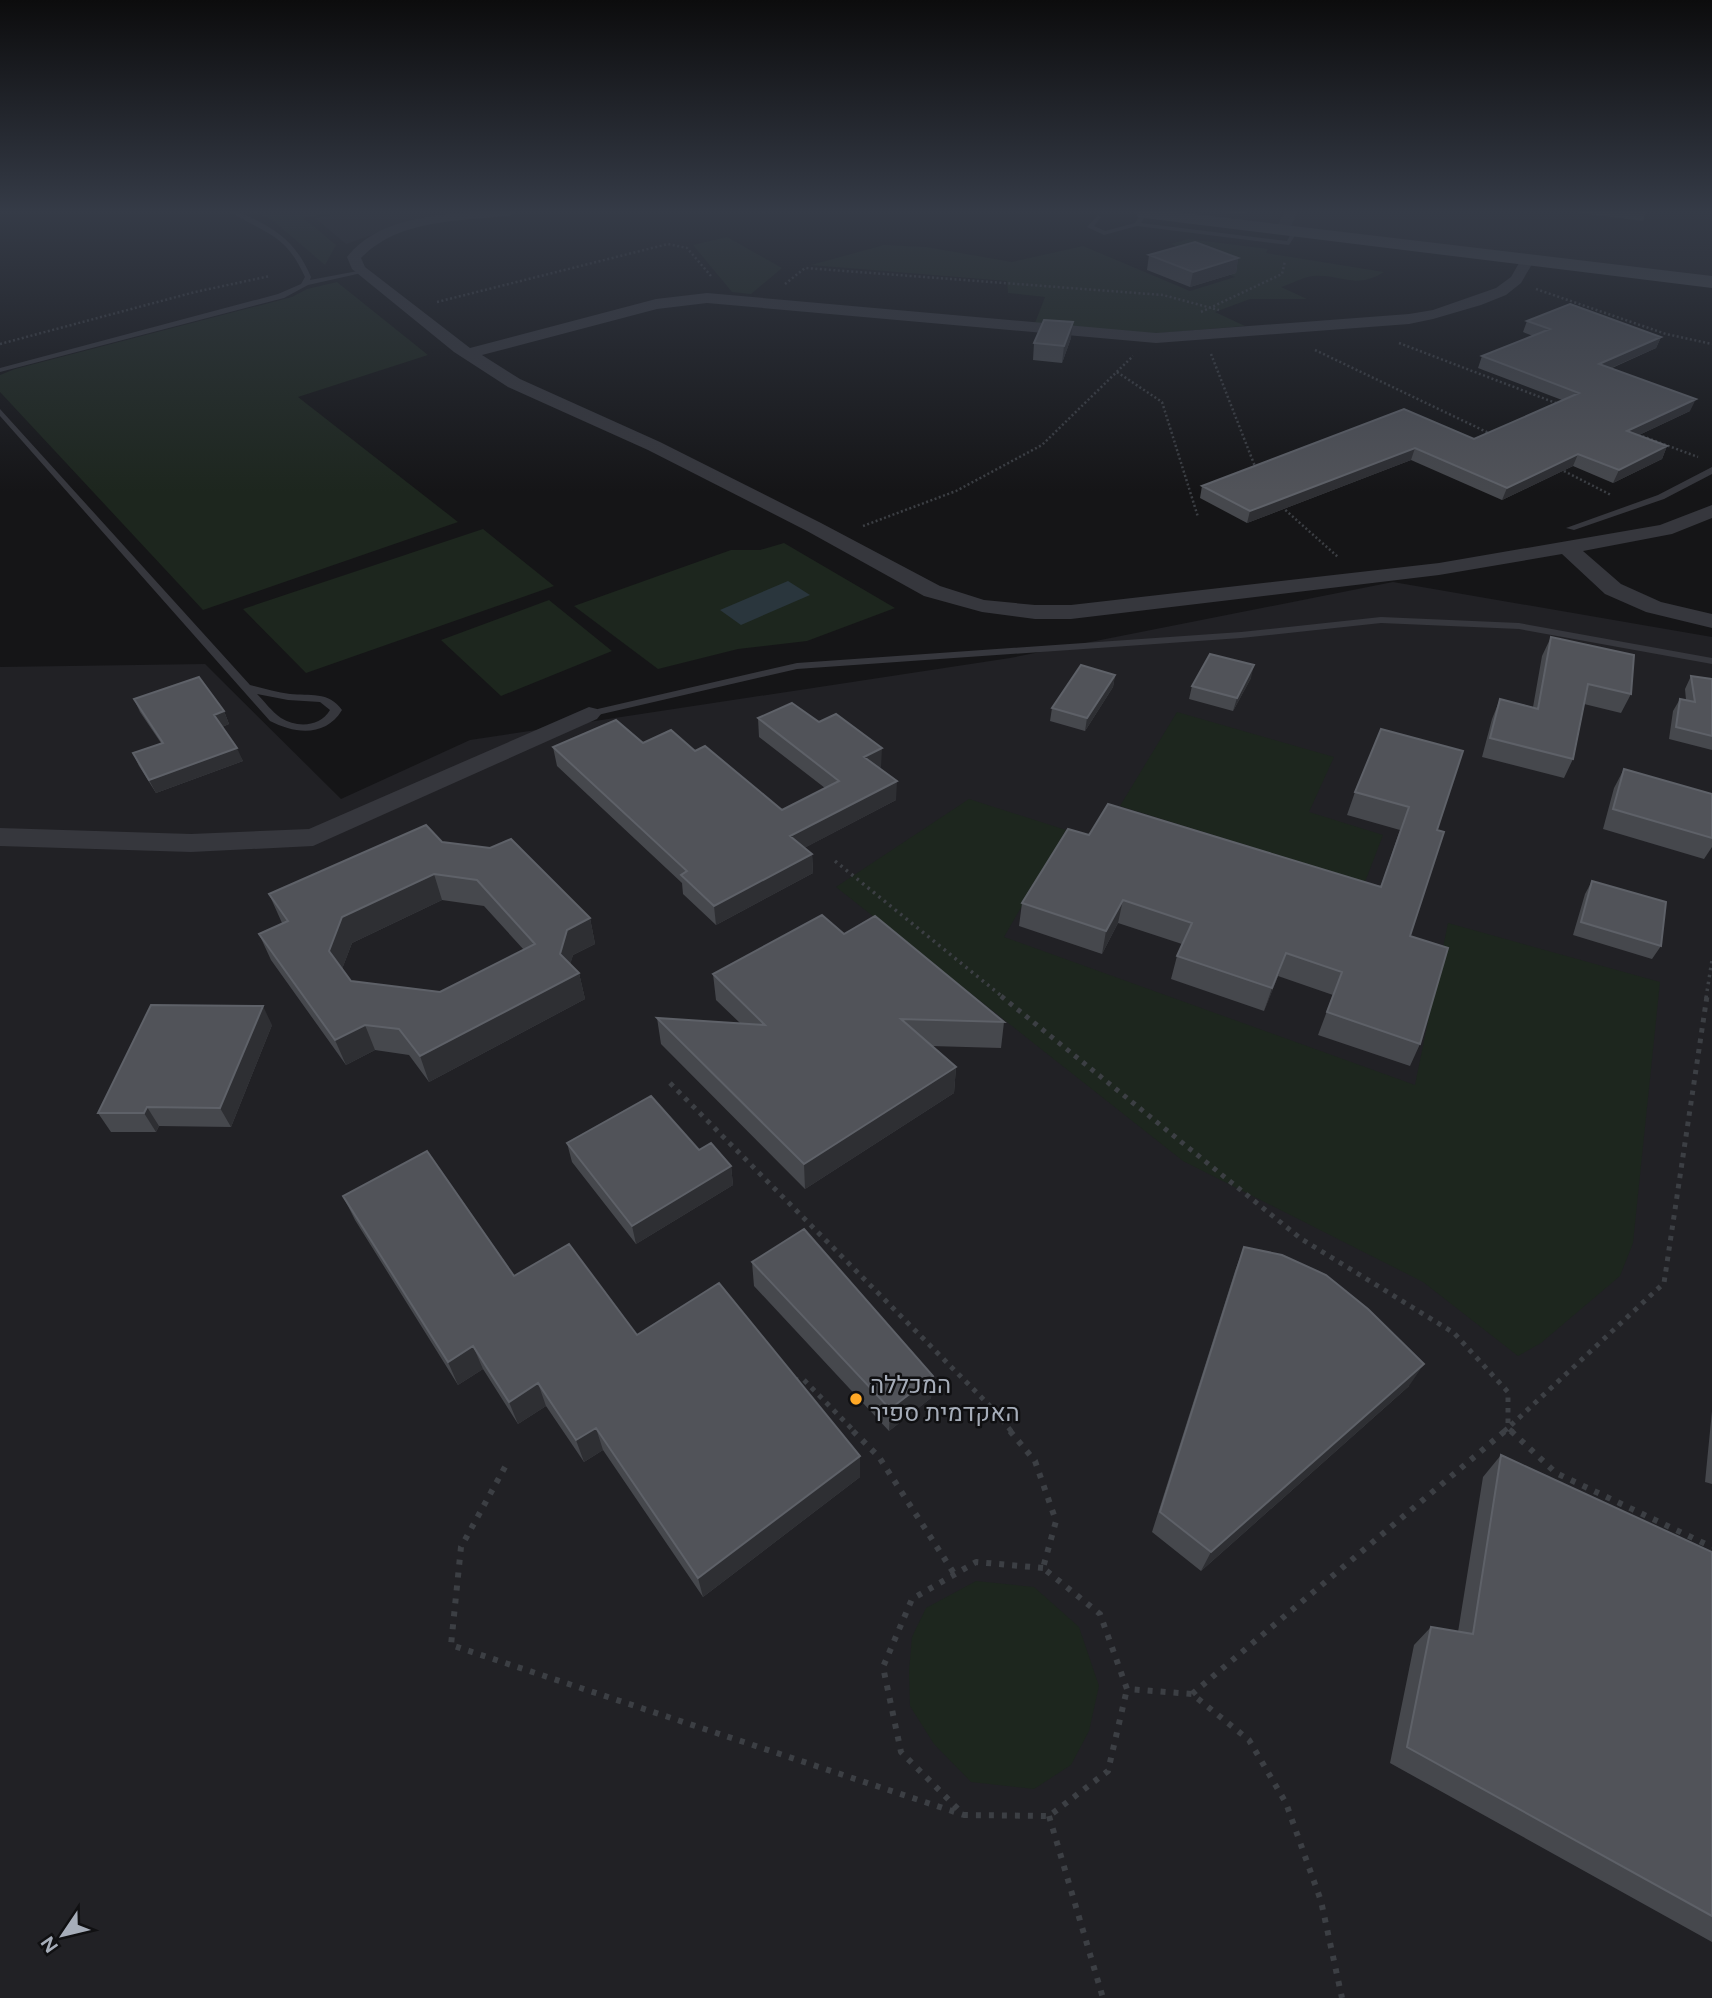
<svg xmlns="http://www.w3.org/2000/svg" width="1712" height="1998" viewBox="0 0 1712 1998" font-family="Figtree,Heebo,sans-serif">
<rect width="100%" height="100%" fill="#151517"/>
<path fill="#212125" d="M 349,212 L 478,212 L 403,224 L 346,244 L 315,218 Z
M 1167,212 L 1712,212 L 1712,277 L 1200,216 Z
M 1393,582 L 1712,637 L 1712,1998 L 0,1998 L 0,667 L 205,664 L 341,799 L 470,740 L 1010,658 Z"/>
<path fill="#1d261e" d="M 255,212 L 336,212 L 303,218 L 336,245 L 325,265 L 271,219 Z
M 727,237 L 782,268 L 751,294 L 732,292 L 693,245 Z
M 1188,239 L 1268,249 L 1266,253 L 1384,272 C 1355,290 1341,274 1313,276 C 1303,277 1291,284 1281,287 L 1307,299 L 1250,299 L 1215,312 L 1245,326 L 1149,334 L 1035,323 L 1045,297 L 1008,293 L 1007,281 L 811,265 L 884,245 L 926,247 L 1012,262 L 1083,246 L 1190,291 L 1235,277 L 1211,267 L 1217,263 L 1171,244 Z
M 337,282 L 428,355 L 298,397 L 458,522 L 203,610 L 0,392 L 0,375 L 15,369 L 292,297 L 307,289 Z
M 483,529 L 554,586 L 306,673 L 243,609 Z
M 784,543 L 895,608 L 807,641 L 738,649 L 658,669 L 574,606 L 731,550 L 760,550 Z
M 549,600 L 612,651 L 501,696 L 441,640 Z
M 1177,712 L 1334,757 L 1309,812 L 1383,835 L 1365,882 L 1120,806 Z
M 969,799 L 1066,830 L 1004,937 L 1415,1085 L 1448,923 L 1660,982 L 1633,1243 L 1620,1276 L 1541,1343 L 1518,1356 L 1423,1282 L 1183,1161 L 836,887 Z
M 976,1581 L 1034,1587 L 1079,1627 L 1099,1686 L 1089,1731 L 1071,1765 L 1034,1789 L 971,1782 L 934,1744 L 910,1706 L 909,1671 L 912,1637 L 926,1608 Z"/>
<path fill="#2a363d" d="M 788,581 L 810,595 L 741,625 L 720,610 Z"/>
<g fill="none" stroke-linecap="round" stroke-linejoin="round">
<path stroke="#3c3f44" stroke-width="2.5" stroke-dasharray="2 2.5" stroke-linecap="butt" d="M 785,284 L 805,268 L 1163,295 L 1219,310
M 1536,289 L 1666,334 L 1712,344
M 437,302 L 668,244 L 687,248 L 711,276
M 1201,312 L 1282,274 L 1285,261
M 1399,343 L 1561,405
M 0,344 L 195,292 L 270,276
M 1315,350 L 1493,435
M 1211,354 L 1256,469
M 1117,372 L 1162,402 L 1198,517
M 1634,433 L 1698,457
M 1560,469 L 1611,495
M 1282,507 L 1338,557
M 863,526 L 956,491 L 1042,445 L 1133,356"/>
<path stroke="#3c3f44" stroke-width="3.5" stroke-dasharray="2.5 4.5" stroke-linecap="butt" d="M 835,861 L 1004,998
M 1706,998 L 1712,960"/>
<path stroke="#3c3f44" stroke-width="5" stroke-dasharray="4.5 6" stroke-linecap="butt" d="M 1001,996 L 1300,1238 L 1454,1333 L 1508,1392 L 1508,1428 L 1503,1432
M 670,1083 L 991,1407 L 1012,1432
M 794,1380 L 803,1379 L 855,1432
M 1513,1432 L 1508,1428 L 1664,1283 L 1707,996"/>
<path stroke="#3c3f44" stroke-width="6" stroke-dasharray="5 8" stroke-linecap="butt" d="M 853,1431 L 879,1457 L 955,1575
M 1010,1431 L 1035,1461 L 1056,1521 L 1043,1568 L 1100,1614 L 1127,1689 L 1192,1694 L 1249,1740 L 1286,1803 L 1321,1901 L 1342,1998
M 1511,1431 L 1556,1473 L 1712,1547
M 505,1467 L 461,1547 L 451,1645 L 964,1815
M 1043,1568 L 976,1562 L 912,1599 L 883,1667 L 901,1752 L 964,1815 L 1049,1816 L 1108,1771 L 1127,1689
M 1192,1694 L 1505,1431
M 1049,1816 L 1103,1998"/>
<path fill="#36373d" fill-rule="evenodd" d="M 231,212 L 239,212 C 275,228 295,240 311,277 L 310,280 L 363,270 L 366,272 L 308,285 L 284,298 L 0,372 L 0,368 L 278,294 L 301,284 L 305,277 C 285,233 267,235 231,212 Z
M 1142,212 L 1147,213 L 1141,223 L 1287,241 L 1293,230 L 1298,231 L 1289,245 L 1137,226 L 1104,235 L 1087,227 L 1098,215 L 1101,217 L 1094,226 L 1105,231 L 1135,223 Z
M 0,409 L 250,685 C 263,688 276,692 290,694 C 309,696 329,691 342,710 C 326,737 295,734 270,721 L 0,416 ZM 257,694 L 288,700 L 320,702 L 330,710 C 320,727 297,728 281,718 C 272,712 264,701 257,694 Z
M 1712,467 L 1712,474 L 1664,499 L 1574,530 L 1566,528 L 1658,495 Z
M 1381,617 L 1519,623 L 1712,658 L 1712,664 L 1519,629 L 1381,623 L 1241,638 L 797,669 L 589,717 L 583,714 L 589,711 L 797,663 L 1241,632 Z"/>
<path fill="#36373d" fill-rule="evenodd" d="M 469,212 L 516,212 L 509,216 C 460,221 398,219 361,258 L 365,267 L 470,348 L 656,299 L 707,293 L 1156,333 L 1409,314 L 1433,310 L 1496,288 L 1511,277 L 1523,256 L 1533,256 L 1535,259 L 1521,283 L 1506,295 L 1481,305 L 1433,319 L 1409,324 L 1156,343 L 707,303 L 657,309 L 482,355 L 520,379 L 660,442 L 821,523 L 940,586 L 984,600 L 1035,605 L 1071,605 L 1439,563 L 1660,525 L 1712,505 L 1712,518 L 1672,534 L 1583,551 L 1621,584 L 1661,602 L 1712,614 L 1712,628 L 1646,612 L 1605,594 L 1562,554 L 1439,575 L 1071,619 L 1035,619 L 982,612 L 924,596 L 807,531 L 648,450 L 508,387 L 454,352 L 352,269 L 347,257 C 375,221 426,216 469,212 Z
M 1284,212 L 1298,212 L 1288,232 L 1283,233 L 1276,229 Z
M 589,707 L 597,709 L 601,714 L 597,719 L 313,846 L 191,852 L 0,846 L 0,828 L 191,834 L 309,829 Z"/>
<path fill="#44474d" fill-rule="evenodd" d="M 1136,212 L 1177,212 L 1712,276 L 1712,288 L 1144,218 L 1138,217 Z"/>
</g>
<path fill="#46484d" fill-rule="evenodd" d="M 1221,212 L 1245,212 L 1244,214 Z
M 1580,212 L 1646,212 L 1643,221 L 1580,213 Z
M 1149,255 L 1238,258 L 1236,273 L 1190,287 L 1147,270 Z
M 1527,321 L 1661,337 L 1656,348 L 1612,368 L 1690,411 L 1639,435 L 1667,446 L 1662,459 L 1613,483 L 1573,466 L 1502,500 L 1411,460 L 1247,523 L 1200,498 L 1202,486 L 1404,409 L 1474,439 L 1562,400 L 1478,368 L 1482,356 L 1533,336 L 1523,332 Z
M 1071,338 L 1062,363 L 1033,360 L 1034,343 Z
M 1551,637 L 1631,694 L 1621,713 L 1584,704 L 1573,759 L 1564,778 L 1482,757 L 1492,719 L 1500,699 L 1533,707 L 1542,656 Z
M 1115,675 L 1113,687 L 1085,731 L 1050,721 L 1052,708 Z
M 1691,676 L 1712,679 L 1712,750 L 1669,739 L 1673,711 L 1680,699 L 1686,700 L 1685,689 Z
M 1251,678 L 1233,711 L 1189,699 L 1192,686 Z
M 134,699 L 224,711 L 229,724 L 222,727 L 243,761 L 156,793 L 139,766 L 133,753 L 161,743 L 140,712 Z
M 758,718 L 819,722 L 881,767 L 879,768 L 896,800 L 804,848 L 812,854 L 813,873 L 716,925 L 683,894 L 682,883 L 557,766 L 553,747 L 643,743 L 695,751 L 782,810 L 825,788 L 759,737 Z
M 1381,729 L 1437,830 L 1410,936 L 1420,1044 L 1410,1066 L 1318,1035 L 1333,995 L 1278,976 L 1264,1011 L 1171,979 L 1177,956 L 1182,944 L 1118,923 L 1102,954 L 1019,926 L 1022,903 L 1089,835 L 1381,886 L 1400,830 L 1347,815 L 1355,792 Z
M 1624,769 L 1712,794 L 1712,847 L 1704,859 L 1603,829 L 1614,788 Z
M 442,842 L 590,918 L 595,944 L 573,955 L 570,964 L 579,973 L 585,999 L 429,1082 L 409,1055 L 375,1050 L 346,1065 L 271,960 L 259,934 L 282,923 L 269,894 ZM 442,900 L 484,906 L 524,950 L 440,992 L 351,981 L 342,969 L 352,943 Z
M 1592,881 L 1661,946 L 1652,959 L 1573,935 L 1585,894 Z
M 844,934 L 1004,1022 L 1001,1048 L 931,1046 L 956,1067 L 954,1093 L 805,1189 L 661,1044 L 657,1018 L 740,1023 L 716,1000 L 713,974 Z
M 272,1025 L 231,1127 L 159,1126 L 156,1132 L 111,1132 L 98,1113 Z
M 567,1143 L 699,1150 L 731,1166 L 733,1185 L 636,1244 L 572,1162 Z
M 343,1196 L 637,1335 L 860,1477 L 703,1597 L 603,1450 L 584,1462 L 546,1406 L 518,1424 L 483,1369 L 458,1385 L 355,1220 Z
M 1244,1247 L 1409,1386 L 1201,1571 L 1152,1532 L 1235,1271 Z
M 752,1262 L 933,1376 L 931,1398 L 889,1431 L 754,1286 Z
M 1712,1411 L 1712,1484 L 1705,1482 Z
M 1501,1455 L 1712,1552 L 1712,1942 L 1390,1763 L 1414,1645 L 1431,1627 L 1458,1632 L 1483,1477 Z"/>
<path fill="#2e2f33" d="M 1238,258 L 1236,273 L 1190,287 L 1193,272 Z
M 1073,322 L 1071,338 L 1062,363 L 1064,346 Z
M 1661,337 L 1656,348 L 1595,375 L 1599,364 Z
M 1696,399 L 1690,411 L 1622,443 L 1627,431 Z
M 1667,446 L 1662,459 L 1613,483 L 1619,470 Z
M 1415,448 L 1411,460 L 1247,523 L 1250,511 Z
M 1578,454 L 1573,466 L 1502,500 L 1507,488 Z
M 1254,665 L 1251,678 L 1233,711 L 1237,698 Z
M 1115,675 L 1113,687 L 1085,731 L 1087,718 Z
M 224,711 L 229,724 L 219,728 L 214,715 Z
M 237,748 L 243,761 L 156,793 L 149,780 Z
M 882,748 L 881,767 L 864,775 L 864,757 Z
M 897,781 L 896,800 L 791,855 L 790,836 Z
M 812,854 L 813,873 L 716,925 L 714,906 Z
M 434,874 L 442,900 L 352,943 L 339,977 L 329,951 L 342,917 Z
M 1123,900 L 1118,923 L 1102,954 L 1106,931 Z
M 590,918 L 595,944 L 573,955 L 566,979 L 560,954 L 567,930 Z
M 1286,953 L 1278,976 L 1264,1011 L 1272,988 Z
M 579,973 L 585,999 L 429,1082 L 420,1056 Z
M 263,1006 L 272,1025 L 231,1127 L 220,1108 Z
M 365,1025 L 375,1050 L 346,1065 L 335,1040 Z
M 956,1067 L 954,1093 L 805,1189 L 804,1164 Z
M 147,1107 L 159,1126 L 156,1132 L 144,1113 Z
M 731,1166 L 733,1185 L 636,1244 L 632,1226 Z
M 473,1346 L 483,1369 L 458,1385 L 448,1362 Z
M 1424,1364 L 1409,1386 L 1201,1571 L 1211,1552 Z
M 933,1376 L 931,1398 L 889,1431 L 890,1409 Z
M 538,1383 L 546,1406 L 518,1424 L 509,1402 Z
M 596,1428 L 603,1450 L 584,1462 L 576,1440 Z
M 860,1456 L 860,1477 L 703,1597 L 698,1578 Z"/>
<path fill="#515359" stroke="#5e6168" stroke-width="2" fill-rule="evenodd" d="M 1195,242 L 1238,258 L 1193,272 L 1149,255 Z
M 1570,304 L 1661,337 L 1599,364 L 1696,399 L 1627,431 L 1667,446 L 1619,470 L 1578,454 L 1507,488 L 1415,448 L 1250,511 L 1202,486 L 1404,409 L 1474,439 L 1579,393 L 1482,356 L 1550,329 L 1527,321 Z
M 1044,320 L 1073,322 L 1064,346 L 1034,343 Z
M 1551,637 L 1634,655 L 1631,694 L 1588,684 L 1573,759 L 1490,738 L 1500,699 L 1538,709 Z
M 1210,654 L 1254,665 L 1237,698 L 1192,686 Z
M 1081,665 L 1115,675 L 1087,718 L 1052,708 Z
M 1691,676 L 1712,679 L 1712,736 L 1676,727 L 1680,699 L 1695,702 Z
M 199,677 L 224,711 L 214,715 L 237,748 L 149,780 L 133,753 L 163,743 L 134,699 Z
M 792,703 L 819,722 L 836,714 L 882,748 L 864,757 L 897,781 L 790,836 L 812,854 L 714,906 L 681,875 L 687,871 L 553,747 L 616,720 L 643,743 L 671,730 L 695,751 L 705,746 L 782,810 L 839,781 L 758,718 Z
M 1381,729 L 1463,751 L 1437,830 L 1444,832 L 1410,936 L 1448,948 L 1420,1044 L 1327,1012 L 1342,972 L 1286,953 L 1272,988 L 1177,956 L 1192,923 L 1123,900 L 1106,931 L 1022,903 L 1068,829 L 1089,835 L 1108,804 L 1381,887 L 1409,807 L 1355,792 Z
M 1624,769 L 1712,794 L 1712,838 L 1613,809 Z
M 426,825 L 442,842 L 490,848 L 511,839 L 590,918 L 567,930 L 560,954 L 579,973 L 420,1056 L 399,1029 L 365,1025 L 335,1040 L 259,934 L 288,921 L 269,894 ZM 434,874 L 477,880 L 535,944 L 440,992 L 351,981 L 329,951 L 342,917 Z
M 1592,881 L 1666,902 L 1661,946 L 1581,922 Z
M 822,915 L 844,934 L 875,916 L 1004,1022 L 901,1019 L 956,1067 L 804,1164 L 657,1018 L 765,1025 L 713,974 Z
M 151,1005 L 263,1006 L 220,1108 L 147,1107 L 144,1113 L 98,1113 Z
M 651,1096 L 699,1150 L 711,1143 L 731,1166 L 632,1226 L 567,1143 Z
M 427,1151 L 514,1276 L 569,1244 L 637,1335 L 719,1283 L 860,1456 L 698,1578 L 596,1428 L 576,1440 L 538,1383 L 509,1402 L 473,1346 L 448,1362 L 343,1196 Z
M 804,1229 L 933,1376 L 890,1409 L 752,1262 Z
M 1244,1247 L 1282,1255 L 1326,1275 L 1368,1309 L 1424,1364 L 1211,1552 L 1160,1512 Z
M 1501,1455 L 1712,1552 L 1712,1916 L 1407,1747 L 1431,1627 L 1473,1634 Z"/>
<linearGradient id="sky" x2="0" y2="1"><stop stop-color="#0c0c0d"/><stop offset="0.43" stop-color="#353b47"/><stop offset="1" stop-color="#353b47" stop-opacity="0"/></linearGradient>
<rect width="1712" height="492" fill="url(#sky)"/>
<circle fill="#ffa826" stroke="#101012" stroke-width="2.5" cx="856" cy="1399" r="7"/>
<g text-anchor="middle" stroke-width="5" stroke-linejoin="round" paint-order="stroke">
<g font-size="24" fill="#a6adb9" stroke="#101012" text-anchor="start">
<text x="870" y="1393">המכללה<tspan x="870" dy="28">האקדמית ספיר</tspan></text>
</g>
</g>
<g transform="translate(63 1935) rotate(235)" stroke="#101012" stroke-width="5" paint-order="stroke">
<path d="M0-5L12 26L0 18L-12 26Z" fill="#a6adb9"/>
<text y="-10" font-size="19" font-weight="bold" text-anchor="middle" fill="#a6adb9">N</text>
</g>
</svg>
